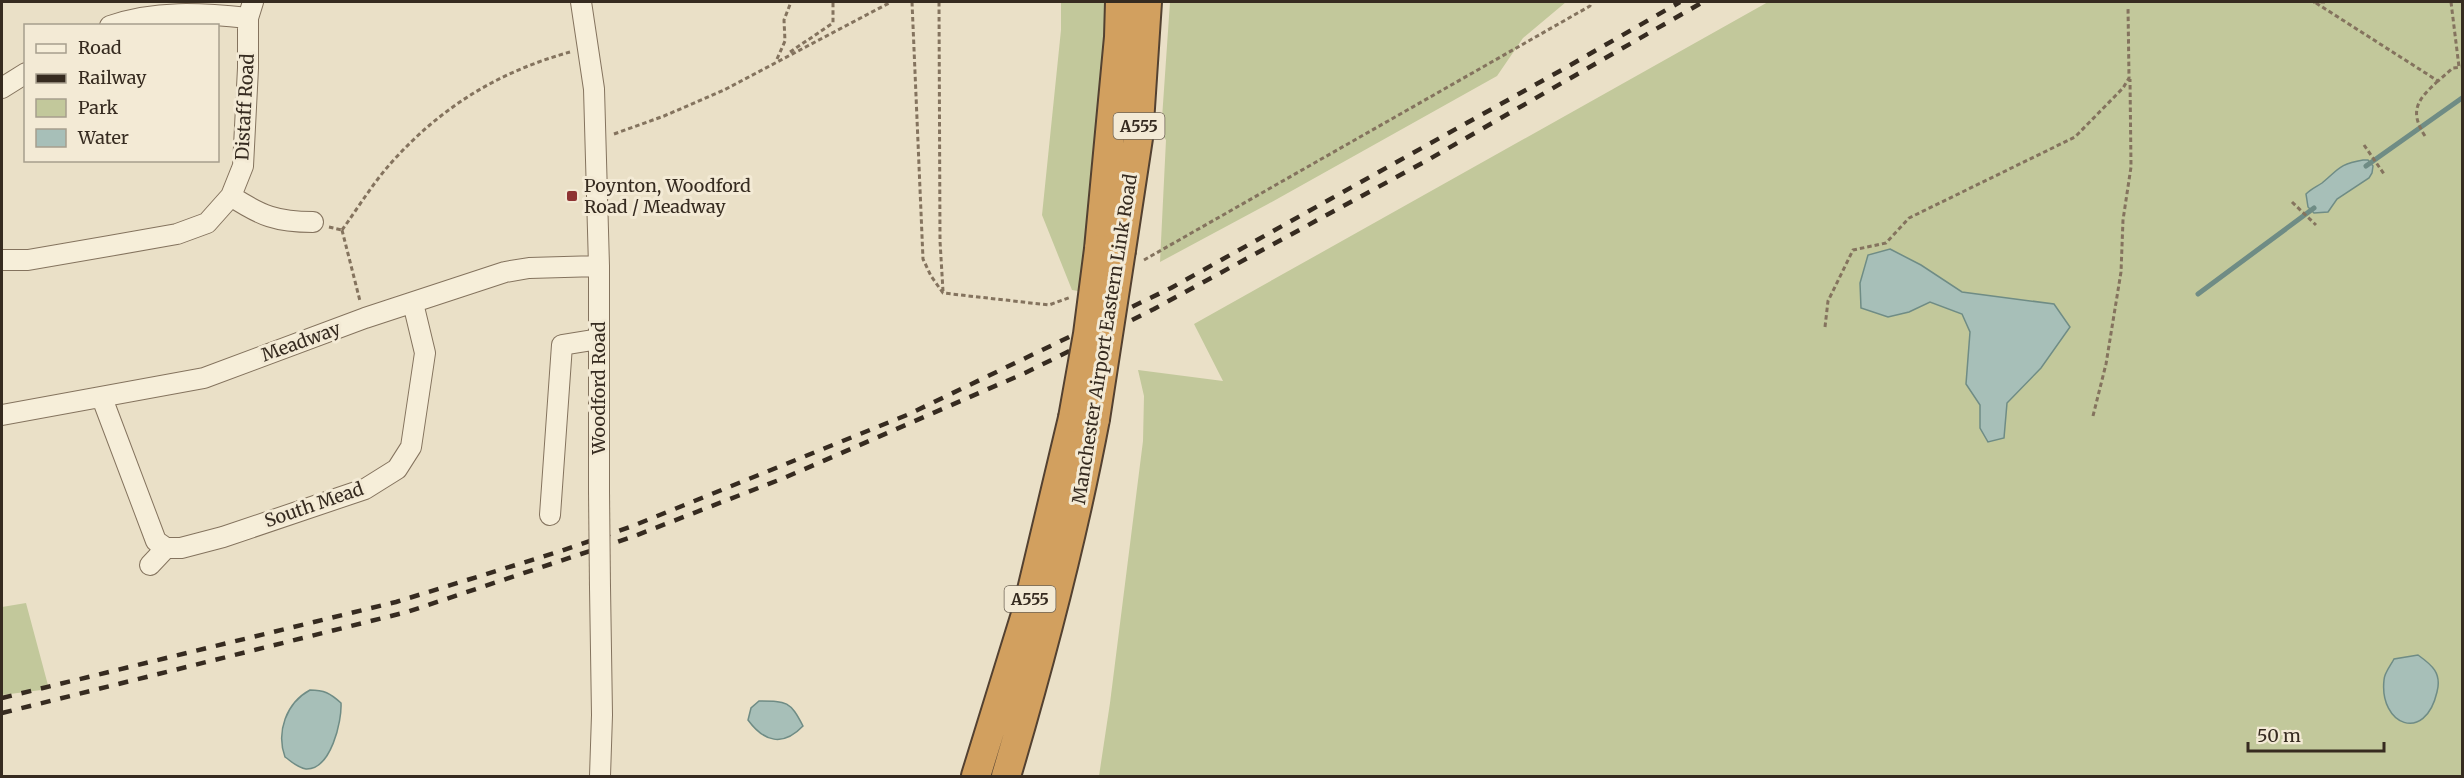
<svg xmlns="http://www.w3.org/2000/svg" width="2464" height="778" viewBox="0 0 2464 778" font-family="Merriweather,serif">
<rect width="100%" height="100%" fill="#eae0c7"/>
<path fill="#c2c89b" d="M 1061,2 L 1110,2 L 1095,182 L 1078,291 L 1072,290 L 1042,215 L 1061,30 Z
M 1170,2 L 1566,2 L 1523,38 L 1497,76 L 1268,204 L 1160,262 L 1166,140 L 1161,133 Z
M 1768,2 L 2462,2 L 2462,776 L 1099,776 L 1110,703 L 1143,441 L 1144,396 L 1138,370 L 1223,381 L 1194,324 Z
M 26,603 L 49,689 L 2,695 L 2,607 Z"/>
<path fill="#a7bfb8" stroke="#6f8c85" stroke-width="1.5" d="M 2363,160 L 2368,160 L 2373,166 L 2372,173 L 2369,178 L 2337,199 L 2328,212 L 2314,213 L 2308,207 L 2306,194 C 2311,189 2316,187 2322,183 C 2339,169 2339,164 2363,160 Z
M 1890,249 L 1921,265 L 1962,292 L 2054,304 L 2070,327 L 2041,368 L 2007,403 L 2004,438 L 1988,442 L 1980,428 L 1980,405 L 1966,384 L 1970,332 L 1962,314 L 1930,302 L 1909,312 L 1888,317 L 1861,308 L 1860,283 L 1868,255 Z
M 2418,655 C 2432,665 2442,673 2437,692 C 2425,744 2379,725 2384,680 C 2384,673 2391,665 2394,659 Z
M 310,690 C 324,690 330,693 341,703 C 342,721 331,770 306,769 C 298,768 292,762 285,757 C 276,732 286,703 310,690 Z
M 759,701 C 787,701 790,701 803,726 C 783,747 764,742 748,720 L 751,708 Z"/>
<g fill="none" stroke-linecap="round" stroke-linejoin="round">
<path stroke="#6f8c85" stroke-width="5" d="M 2366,166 L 2462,98
M 2198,294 L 2314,208"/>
<g stroke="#84735e" stroke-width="22">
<path id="minor" d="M 581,2 L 594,89 L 599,266 L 599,491
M 110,26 C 155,10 202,13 248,18
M 2,88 L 26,73
M 231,196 C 261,216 277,222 313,222
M 2,260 L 28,260 L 109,246 L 177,234 L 207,223 L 231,196 L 243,166 L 248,68 L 248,18 L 253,2
M 102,398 L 156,541 L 166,548 L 181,548 L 223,537 L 365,489 L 397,469 L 411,447 L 425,353 L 413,303
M 2,415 L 204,378 L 365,318 L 505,272 L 529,268 L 599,266
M 550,515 L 562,345 L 599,339
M 150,565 L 166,548
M 600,587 L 602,715 L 600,776"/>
</g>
<g stroke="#534131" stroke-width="32">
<path id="highway" d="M 1099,249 L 1119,37 L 1120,2
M 1121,250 L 1138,138 L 1147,2
M 976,776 L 1027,611 L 1073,418
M 1006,776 C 1041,658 1072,540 1095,419"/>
</g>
<path stroke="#84735e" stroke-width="3" stroke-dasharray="4.5 3" stroke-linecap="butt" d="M 912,2 L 923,259 L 931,276 L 943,293 L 1049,305 L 1071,297
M 939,2 L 940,241 L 943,291
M 2313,2 L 2328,2
M 2451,2 L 2459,67
M 2316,3 L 2438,81 L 2453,68 L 2462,67
M 790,52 L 833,23 L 833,2
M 777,59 L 785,41 L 784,20 L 791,2
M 614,134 L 664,116 L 724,90 L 891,2
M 2425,136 C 2409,111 2417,100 2438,81
M 2364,145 L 2384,174
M 2292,202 L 2316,225
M 329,227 L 342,230
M 342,230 C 358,208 373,183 391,163 C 441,107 498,72 570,52
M 342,230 L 360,301
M 1144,260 L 1590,6 L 1591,2
M 1825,327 L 1828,301 L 1853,250 L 1886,243 L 1909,218 L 2075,137 L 2123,88 L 2129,78 L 2128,7
M 2093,416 L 2106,364 L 2121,272 L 2123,220 L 2131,167 L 2130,79"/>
<use href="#minor" stroke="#f6eed9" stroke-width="20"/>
<use href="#highway" stroke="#d2a05f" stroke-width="28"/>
<path stroke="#362b20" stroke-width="4.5" stroke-dasharray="10 10" stroke-linecap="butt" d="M 2,698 L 396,602 L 561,551 L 630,527 L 907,415 L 1171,288 L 1567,67 L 1680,2
M 2,713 L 407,612 L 632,537 L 784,478 L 1025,373 L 1154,309 L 1426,161 L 1703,2"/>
<g stroke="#84735e" stroke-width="22" stroke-linecap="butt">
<path id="minor-bridge" d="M 599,491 L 600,587"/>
</g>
<g stroke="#534131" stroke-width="32" stroke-linecap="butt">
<path id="highway-bridge" d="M 1073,418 L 1088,334 L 1099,249
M 1095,419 L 1121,250"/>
</g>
<use href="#minor-bridge" stroke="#f6eed9" stroke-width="20"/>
<use href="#highway-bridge" stroke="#d2a05f" stroke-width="28"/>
</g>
<rect fill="#8e3333" stroke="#f3ead5" stroke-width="2" x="566" y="190" width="12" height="12" rx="3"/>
<g text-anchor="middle" stroke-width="6" stroke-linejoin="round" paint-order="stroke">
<g fill="#f3ead5" stroke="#6f6456" stroke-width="1.5">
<rect x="1113.5" y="113" width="51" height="26" rx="4.5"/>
<rect x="1004.5" y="586" width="51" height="26" rx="4.5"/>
</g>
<g font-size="16" font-weight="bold" fill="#362b20">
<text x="1139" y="132">A555</text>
<text x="1030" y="605">A555</text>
</g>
<g font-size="18" fill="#362b20" stroke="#f3ead5">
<text transform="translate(245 107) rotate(-87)" y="6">Distaff Road</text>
<text transform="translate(1105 339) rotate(-81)" y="6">Manchester Airport Eastern Link Road</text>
<text transform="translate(301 342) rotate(-20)" y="6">Meadway</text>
<text transform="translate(599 388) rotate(-90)" y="6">Woodford Road</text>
<text transform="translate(314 505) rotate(-19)" y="6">South Mead</text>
</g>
<g font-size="18" fill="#362b20" stroke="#f3ead5" text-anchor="start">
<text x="584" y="192">Poynton, Woodford<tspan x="584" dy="21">Road / Meadway</tspan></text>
</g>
</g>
<rect width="2464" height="778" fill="none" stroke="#362b20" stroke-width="6"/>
<rect x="24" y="24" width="195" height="138" fill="#f3ead5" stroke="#a79e8d" stroke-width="1.5"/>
<rect x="36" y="44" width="30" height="9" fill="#f6eed9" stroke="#a79e8d" stroke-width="1.5"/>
<text x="78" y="54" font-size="18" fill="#362b20">Road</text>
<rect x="36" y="74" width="30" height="9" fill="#362b20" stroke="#a79e8d" stroke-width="1.5"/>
<text x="78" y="84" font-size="18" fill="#362b20">Railway</text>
<rect x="36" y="99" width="30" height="18" fill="#c2c89b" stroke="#a79e8d" stroke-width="1.5"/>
<text x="78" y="114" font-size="18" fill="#362b20">Park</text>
<rect x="36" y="129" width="30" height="18" fill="#a7bfb8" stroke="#a79e8d" stroke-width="1.5"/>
<text x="78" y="144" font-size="18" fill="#362b20">Water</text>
<path d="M2248 742v9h136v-9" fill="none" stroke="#362b20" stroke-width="3"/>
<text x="2257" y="742" font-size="18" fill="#362b20" stroke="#f3ead5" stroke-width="4.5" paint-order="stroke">50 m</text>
</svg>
